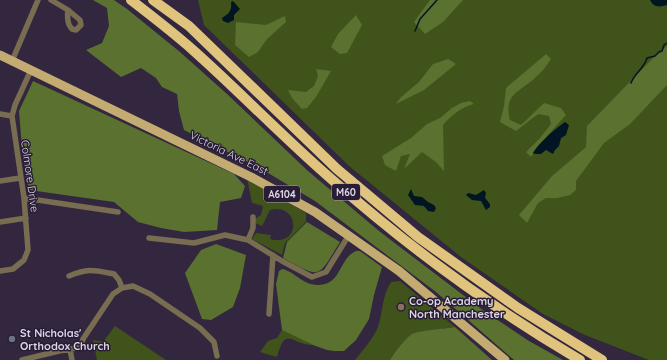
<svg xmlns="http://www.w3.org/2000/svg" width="667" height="360" viewBox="0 0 667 360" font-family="Quicksand,sans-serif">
<rect width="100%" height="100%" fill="#32273f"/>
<path fill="#40531b" d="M 198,0 L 667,0 L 667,360 L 649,360 L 585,335 L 543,314 L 461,257 L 349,166 L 204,25 Z
M 247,178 L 306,213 L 306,222 L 285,243 L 282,255 L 252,239 L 256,233 L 271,235 L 270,239 C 302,248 300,202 270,210 L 262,226 L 255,223 L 255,219 L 261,215 L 263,206 L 252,203 Z
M 400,281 L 455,327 L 428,331 L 394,353 L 390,360 L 355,360 C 363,350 373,339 378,327 C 383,311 382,296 391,282 Z
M 115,326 L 166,360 L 97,360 L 93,340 L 103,342 Z
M 282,330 L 313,345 C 291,345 286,324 277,357 L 260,352 L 268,341 L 277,338 Z"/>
<path fill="#5a7130" d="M 93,0 L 114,0 L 127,9 L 180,52 L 227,94 L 308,171 L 379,231 L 484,311 L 529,341 L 563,360 L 514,360 L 436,292 L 315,201 L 258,167 L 184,130 L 179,111 L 177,94 L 162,87 L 156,78 L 141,68 L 121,77 L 86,50 L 102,43 L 109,26 L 107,8 Z
M 430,0 L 463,0 L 443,22 L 425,34 L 414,22 Z
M 356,15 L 362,25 L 347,53 L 340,54 L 331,47 L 338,34 Z
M 285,16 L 286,22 L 267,39 L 258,52 L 249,57 L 235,45 L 236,22 L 266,25 Z
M 667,46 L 667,85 L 630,124 L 604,143 L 576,181 L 576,190 L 570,195 L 557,198 L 546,198 L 538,203 L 527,223 L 519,215 L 552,176 L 586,147 L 587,126 L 654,57 Z
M 546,54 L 551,59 C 547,65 543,71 537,76 C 521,92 503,93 510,120 L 521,125 L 544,103 L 561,108 L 566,115 L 537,147 L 531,157 L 526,152 L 540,138 L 551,124 L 549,116 L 538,114 L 516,131 L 500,122 L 504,106 L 506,88 Z
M 448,59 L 456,64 L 424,90 L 396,104 L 401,97 L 419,82 L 433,64 Z
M 316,69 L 331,71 L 316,97 L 307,108 L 302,109 L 292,98 L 288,90 L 306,92 L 314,86 L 318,76 Z
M 33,81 L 234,174 L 245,186 L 241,198 L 220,202 L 217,230 L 184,232 L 161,228 L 138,222 L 114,202 L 29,190 L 23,159 L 19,111 Z
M 470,101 L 474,104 C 460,108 453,114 443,125 L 444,171 L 436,162 L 422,152 L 404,169 L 410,154 L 401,156 L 396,171 L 385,165 L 382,156 L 411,138 L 427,124 L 440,118 L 452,108 L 461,103 Z
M 307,222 L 340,242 C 317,279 322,279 283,258 L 287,242 Z
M 216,244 L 246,255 L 240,288 L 233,307 L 211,320 L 202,319 L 185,273 L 201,250 Z
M 356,251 L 360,251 L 382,267 L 374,295 L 369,319 L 356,340 L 344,351 L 334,351 L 327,350 L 313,345 L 282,330 L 276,284 L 279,271 L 282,269 C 297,272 304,289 325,284 C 341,280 341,257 356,251 Z
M 455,327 L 492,360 L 390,360 C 393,354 406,338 412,334 C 421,330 444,329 455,327 Z"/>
<path fill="#021522" d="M 650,0 L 667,0 L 667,5 C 660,7 654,8 650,0 Z
M 233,1 L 240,9 L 234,15 L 234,20 L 228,23 L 223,21 L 222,18 C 229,14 232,11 231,2 Z
M 565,122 L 569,125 L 566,135 L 561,138 L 559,146 L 555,150 L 553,154 L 546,150 L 541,154 L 535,154 L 533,153 C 539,143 556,128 565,122 Z
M 411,189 L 414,196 L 422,197 L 428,202 L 434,205 L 436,208 L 434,212 L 428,211 L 424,206 L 415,205 L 408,195 Z
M 484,190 L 486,193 L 485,198 L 490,204 L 490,207 L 486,210 L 481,201 L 472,200 L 466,195 L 468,193 L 476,195 Z"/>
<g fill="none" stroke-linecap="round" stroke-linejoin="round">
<path stroke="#021522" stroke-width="1.5" d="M 415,31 L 420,19 L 437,0
M 631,83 C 635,72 644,69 647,58 L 655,56 L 659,52 L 662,51 L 664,45 L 667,43"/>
<path stroke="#786d51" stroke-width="5.5" d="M 51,0 L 68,10 L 80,20 L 81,25 L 76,30 L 72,29 C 67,24 67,17 68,10
M 12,61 L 38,0
M 0,114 L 12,116
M 0,181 L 20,178
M 24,198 L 118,212
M 0,222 L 26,218
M 149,238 L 194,243 L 225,235 L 248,240 L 282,261 L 312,277 L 326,272 L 349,235
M 248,240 L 253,228 L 253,217
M 0,271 L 13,269 L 24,260 L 28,250 L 24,198 L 12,116 L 15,105 L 31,70
M 69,276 C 89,268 93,270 114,274 L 119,280 L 122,288
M 269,314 L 273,255
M 82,347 L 82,343 L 83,339 L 113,294 L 122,288 L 133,286 L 150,294 L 200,328 L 214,342 L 217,356
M 70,349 L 72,360
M 22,360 L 59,351 L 89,346"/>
<path stroke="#c3ab72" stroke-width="9" d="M 0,55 L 251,177 L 315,212 L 399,271 L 505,360"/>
<path stroke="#e0c47e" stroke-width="10" d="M 131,0 C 153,17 174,33 194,51 C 240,92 283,137 329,177 C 407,246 490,307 580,360
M 153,0 L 189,26 L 337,169 L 418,237 L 518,308 L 602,360"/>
</g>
<circle fill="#8d6e63" stroke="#281d35" stroke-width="1.5" cx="401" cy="307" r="4"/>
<circle fill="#6b7280" stroke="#281d35" stroke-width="1.5" cx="12" cy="339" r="4"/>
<g text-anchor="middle" stroke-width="3" stroke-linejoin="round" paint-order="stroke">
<g fill="#281d35" stroke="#a79eb1" stroke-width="1">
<rect x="332" y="184" width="28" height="16" rx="3"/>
<rect x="264" y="186" width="36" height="16" rx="3"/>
</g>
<g font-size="10" font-weight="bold" fill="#ddd6e6">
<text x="346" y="196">M60</text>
<text x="282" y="198">A6104</text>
</g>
<g font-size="11" fill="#ddd6e6" stroke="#281d35">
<text transform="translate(229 153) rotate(26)" y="4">Victoria Ave East</text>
<text transform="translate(30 176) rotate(82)" y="4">Colmore Drive</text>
</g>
<g font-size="11" font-weight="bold" fill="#ddd6e6" stroke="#281d35" text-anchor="start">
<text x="409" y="305">Co-op Academy<tspan x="409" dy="13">North Manchester</tspan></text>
<text x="20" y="337">St Nicholas'<tspan x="20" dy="13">Orthodox Church</tspan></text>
</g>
</g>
</svg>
